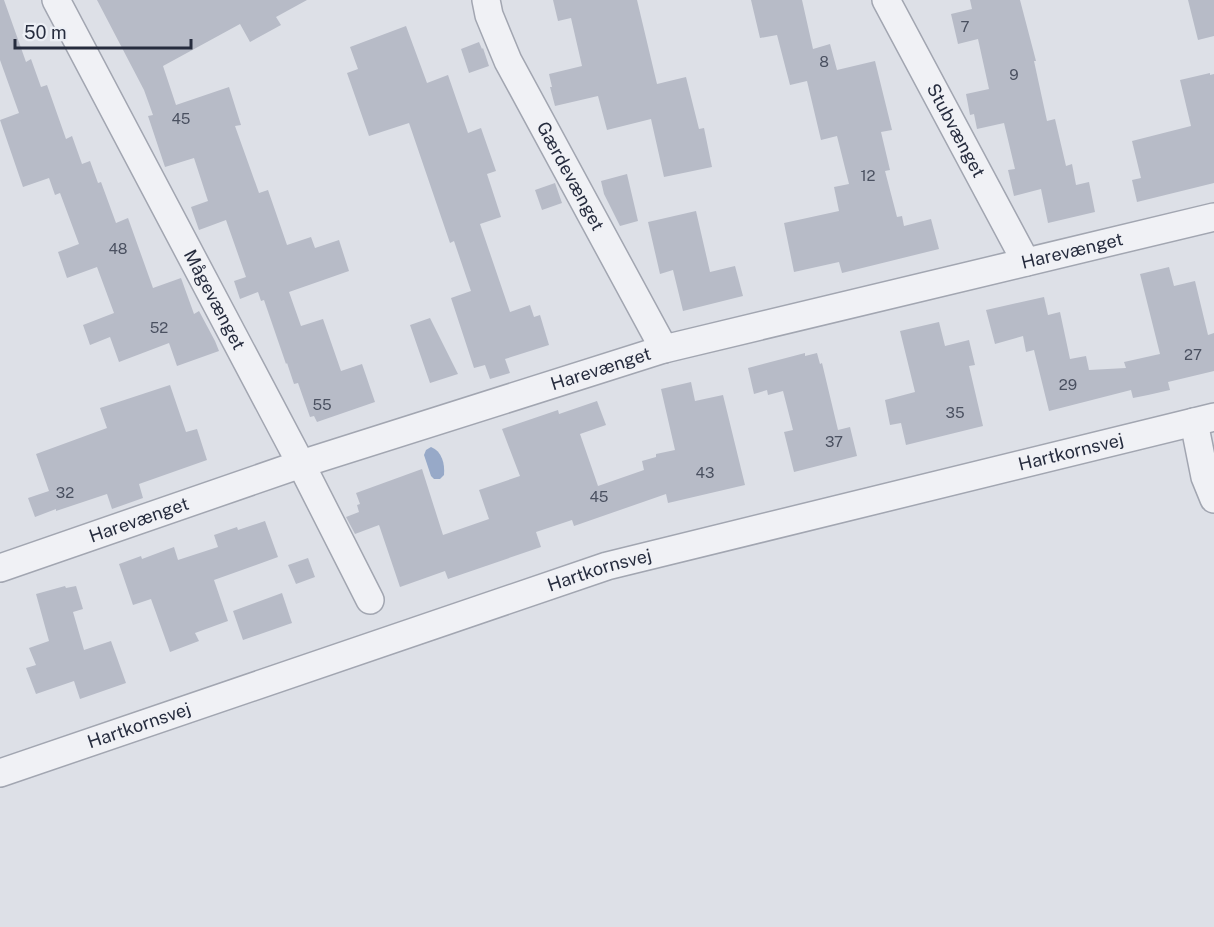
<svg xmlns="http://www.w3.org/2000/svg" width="1214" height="927" viewBox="0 0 1214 927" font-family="'Public Sans',sans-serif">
<rect width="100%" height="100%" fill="#dde0e7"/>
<path fill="#97a9c8" d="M 431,447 C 442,451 445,464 444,475 L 440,479 L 434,479 L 431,476 L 424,455 L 426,450 Z"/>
<path fill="#b7bbc7" d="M 0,0 L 4,0 L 26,62 L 31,59 L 41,87 L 47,85 L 66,139 L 72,136 L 82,164 L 90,161 L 98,183 L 101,182 L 116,223 L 128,218 L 153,288 L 181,278 L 194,314 L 199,311 L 215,341 L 219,351 L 177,366 L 169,343 L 119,362 L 110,337 L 90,345 L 83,325 L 114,313 L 97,267 L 67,278 L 58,252 L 79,244 L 60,193 L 55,195 L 49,178 L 23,187 L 0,120 L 19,113 L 0,60 Z
M 97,0 L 307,0 L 276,17 L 281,25 L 250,42 L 240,24 L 163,66 L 176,105 L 229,87 L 241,125 L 235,126 L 259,193 L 268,190 L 287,245 L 311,237 L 315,248 L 339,240 L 349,271 L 289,292 L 301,326 L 323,319 L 341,371 L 362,364 L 375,402 L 317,422 L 314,416 L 310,417 L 298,383 L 294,384 L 287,363 L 286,364 L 264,300 L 261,301 L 258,292 L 240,299 L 234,281 L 246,277 L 226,220 L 199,230 L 191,207 L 208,201 L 194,158 L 165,167 L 148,116 L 153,115 L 144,90 Z
M 553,0 L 637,0 L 657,84 L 686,77 L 699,129 L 704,128 L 712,167 L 664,177 L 651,119 L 607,130 L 598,96 L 555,106 L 550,87 L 552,87 L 549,74 L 582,66 L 571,18 L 558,21 Z
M 751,0 L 802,0 L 813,49 L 830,44 L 837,70 L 875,61 L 892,130 L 881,132 L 890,170 L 885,171 L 897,217 L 902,216 L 904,226 L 931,219 L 939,249 L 842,273 L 839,262 L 794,272 L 784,223 L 839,211 L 834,187 L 849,184 L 837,136 L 821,140 L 807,81 L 790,85 L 777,35 L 760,38 Z
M 970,0 L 1020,0 L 1036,61 L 1034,61 L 1047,121 L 1055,119 L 1066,166 L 1072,164 L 1076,185 L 1089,182 L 1095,212 L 1048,223 L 1041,189 L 1014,196 L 1008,170 L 1015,169 L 1004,123 L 977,129 L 974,114 L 970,115 L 966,94 L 989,89 L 978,39 L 958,44 L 951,14 L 972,9 Z
M 1188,0 L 1214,0 L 1214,36 L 1198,40 Z
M 406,26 L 427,83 L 448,75 L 468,133 L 481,128 L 496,171 L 487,174 L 501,217 L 480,224 L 510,312 L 530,305 L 534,317 L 540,315 L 549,345 L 505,359 L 510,373 L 490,379 L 485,365 L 474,368 L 451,298 L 471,291 L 454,241 L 450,243 L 409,123 L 369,136 L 347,73 L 358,69 L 350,47 Z
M 479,42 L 482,49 L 483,48 L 489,66 L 469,73 L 461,49 Z
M 1210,73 L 1210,75 L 1214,74 L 1214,183 L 1137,202 L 1132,180 L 1141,178 L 1132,141 L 1191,126 L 1180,80 Z
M 627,174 L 638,221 L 620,226 L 604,194 L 601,181 Z
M 555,183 L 562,203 L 542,210 L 535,190 Z
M 696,211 L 710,272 L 735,266 L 743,296 L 683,311 L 673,270 L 660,274 L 648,222 Z
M 1169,267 L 1174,286 L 1195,281 L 1208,335 L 1214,333 L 1214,371 L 1168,382 L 1170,390 L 1148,395 L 1133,398 L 1131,390 L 1049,411 L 1034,350 L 1026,352 L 1023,336 L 995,344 L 986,310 L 1044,297 L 1048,315 L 1060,312 L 1070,359 L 1086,356 L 1089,370 L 1126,368 L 1124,362 L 1160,354 L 1140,274 Z
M 430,318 L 458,374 L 430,383 L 410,325 Z
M 939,322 L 945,346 L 969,340 L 975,365 L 969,366 L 983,426 L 906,445 L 901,423 L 890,425 L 885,400 L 915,392 L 900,331 Z
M 805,353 L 805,356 L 817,353 L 820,364 L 822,363 L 838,430 L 850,427 L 857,456 L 794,472 L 784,432 L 793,430 L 783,391 L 768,395 L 767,390 L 754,394 L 748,368 Z
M 691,382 L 695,401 L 723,395 L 745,485 L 668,503 L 666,494 L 574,526 L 572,520 L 536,532 L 541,547 L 448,579 L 445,571 L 400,587 L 379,525 L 355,534 L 346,517 L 359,512 L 357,505 L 360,504 L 356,493 L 422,469 L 443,535 L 489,519 L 479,490 L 520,476 L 502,429 L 558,410 L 559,414 L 597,401 L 606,425 L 580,434 L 598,486 L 644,470 L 642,461 L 656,457 L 656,454 L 675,450 L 661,389 Z
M 170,385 L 186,432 L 197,429 L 207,460 L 139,484 L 143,498 L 112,509 L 107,494 L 56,511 L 56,509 L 35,517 L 28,498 L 49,491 L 36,454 L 107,428 L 100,408 Z
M 265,521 L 278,557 L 214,580 L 228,621 L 195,633 L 199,641 L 170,652 L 151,599 L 133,605 L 119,564 L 141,556 L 142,559 L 174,547 L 178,560 L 218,547 L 214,535 L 237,527 L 238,530 Z
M 308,558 L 315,577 L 296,584 L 288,565 Z
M 65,586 L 66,588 L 76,586 L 83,609 L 73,612 L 84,650 L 111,641 L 126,683 L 80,699 L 74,681 L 36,694 L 26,668 L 36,665 L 29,648 L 49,641 L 36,594 Z
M 282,593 L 292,623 L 243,640 L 233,611 Z"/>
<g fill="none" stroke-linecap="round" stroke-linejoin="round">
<g stroke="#a2a6b1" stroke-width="30">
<g id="minor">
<path id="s1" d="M 56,0 L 301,464 L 370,600"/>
<path id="s2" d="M 486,0 L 489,15 L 508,61 L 664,349"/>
<path id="s3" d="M 886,0 L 1026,262"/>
<path d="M 1194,422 L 1205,477 L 1214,499"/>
<path id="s4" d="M 0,568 L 301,464 L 664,349 L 1214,217"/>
<path id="s5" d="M 0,773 L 607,566 L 1214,417"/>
</g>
</g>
<use href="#minor" stroke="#f0f1f5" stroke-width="27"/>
</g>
<g text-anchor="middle" stroke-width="6" stroke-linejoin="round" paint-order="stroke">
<g font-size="15" fill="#4a5060">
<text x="965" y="32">7</text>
<text x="824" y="67">8</text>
<text x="1014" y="80">9</text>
<text x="181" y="124">45</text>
<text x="868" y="181">12</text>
<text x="118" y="254">48</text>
<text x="159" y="333">52</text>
<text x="1193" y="360">27</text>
<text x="1068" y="390">29</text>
<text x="322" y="410">55</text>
<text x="955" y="418">35</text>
<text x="834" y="447">37</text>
<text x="705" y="478">43</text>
<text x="65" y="498">32</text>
<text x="599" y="502">45</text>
</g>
<g font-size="18" fill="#262c3e" stroke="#eceff5">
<text dy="6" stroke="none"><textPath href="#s3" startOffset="148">Stubvænget</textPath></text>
<text dy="6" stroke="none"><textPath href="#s2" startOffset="196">Gærdevænget</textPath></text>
<text dy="6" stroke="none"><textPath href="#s4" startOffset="1119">Harevænget</textPath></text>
<text dy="6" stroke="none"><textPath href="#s1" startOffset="339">Mågevænget</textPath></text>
<text dy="6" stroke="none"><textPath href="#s4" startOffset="633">Harevænget</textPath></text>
<text dy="6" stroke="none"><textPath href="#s5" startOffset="1119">Hartkornsvej</textPath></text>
<text dy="6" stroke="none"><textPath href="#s4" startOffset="147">Harevænget</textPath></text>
<text dy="6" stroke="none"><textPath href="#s5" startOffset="633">Hartkornsvej</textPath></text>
<text dy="6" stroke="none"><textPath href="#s5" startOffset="147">Hartkornsvej</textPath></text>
</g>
</g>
<path d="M15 39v9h176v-9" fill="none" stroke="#262c3e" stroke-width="3"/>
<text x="24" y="39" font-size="18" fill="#262c3e" stroke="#eceff5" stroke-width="4.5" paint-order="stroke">50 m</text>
</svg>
